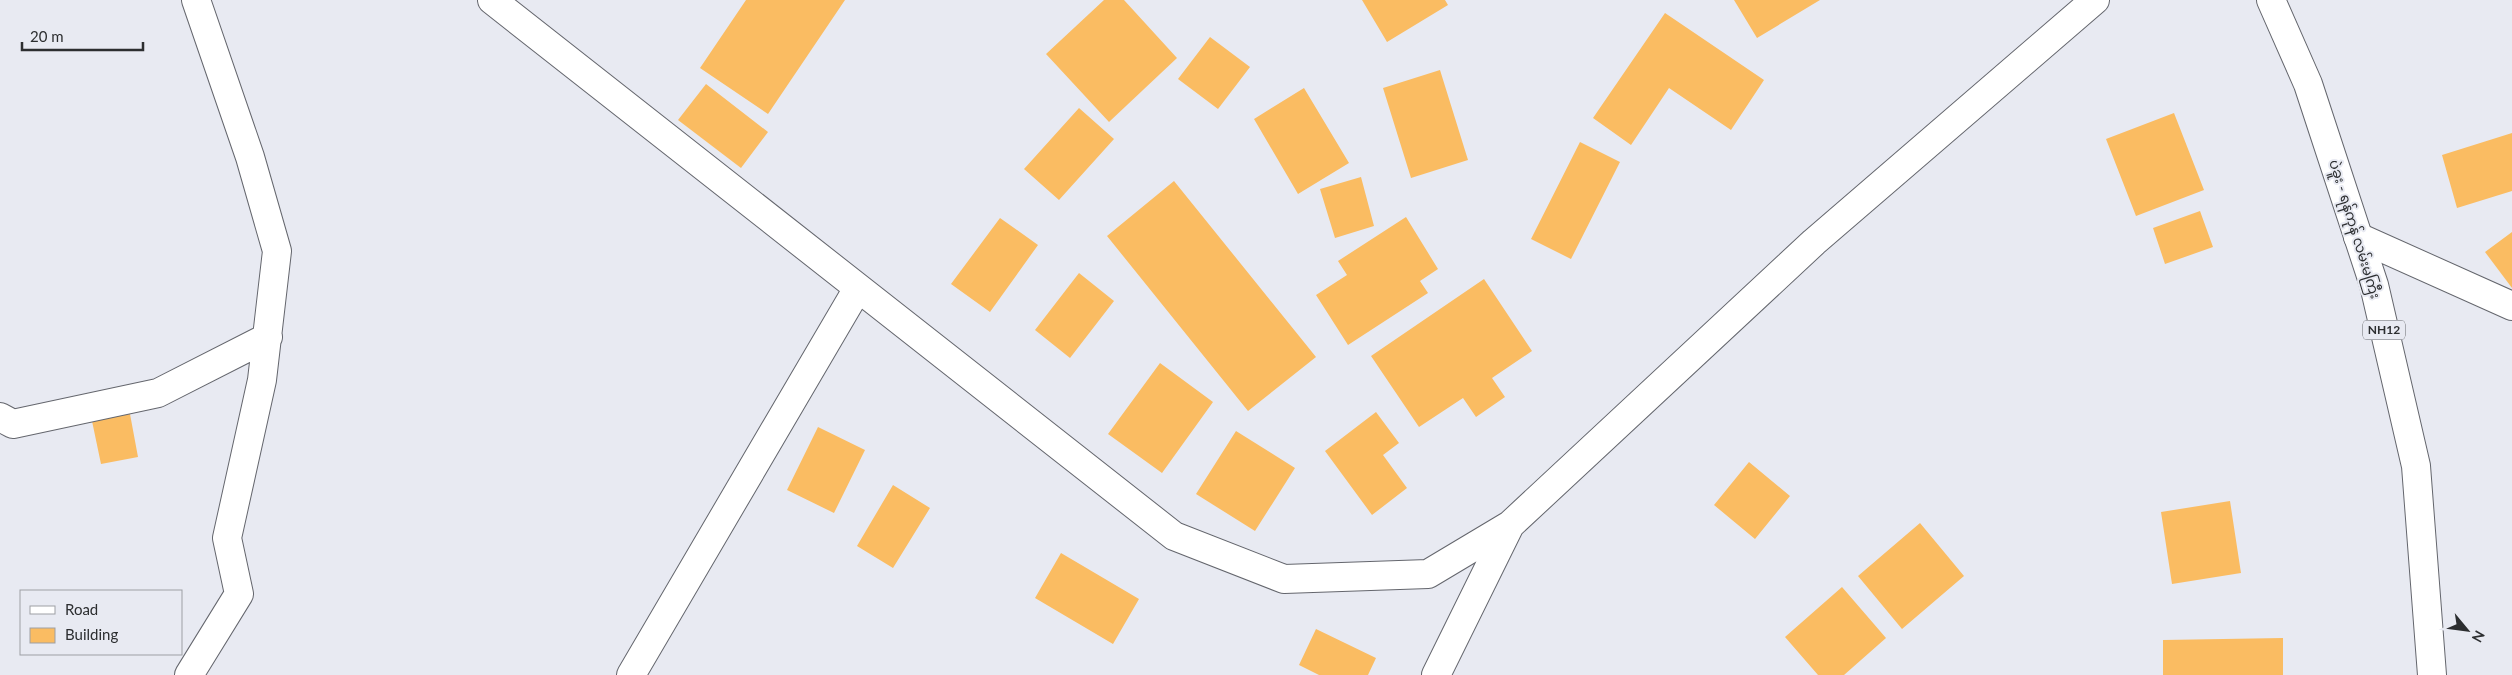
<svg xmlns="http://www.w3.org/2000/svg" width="2512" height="675" viewBox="0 0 2512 675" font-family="Lato,'Noto Sans Myanmar',sans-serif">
<rect width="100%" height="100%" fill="#e8eaf2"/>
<path fill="#fabc62" d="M 746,0 L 845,0 L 768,114 L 700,68 Z
M 1104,0 L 1124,0 L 1177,58 L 1109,122 L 1046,54 Z
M 1362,0 L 1445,0 L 1448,5 L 1387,42 Z
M 1734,0 L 1820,0 L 1757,38 Z
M 1665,13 L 1764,80 L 1731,130 L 1669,88 L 1631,145 L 1593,118 Z
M 1210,37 L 1250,67 L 1218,109 L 1178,79 Z
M 1440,70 L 1468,160 L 1411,178 L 1383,88 Z
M 706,84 L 768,132 L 741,168 L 678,120 Z
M 1304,88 L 1349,163 L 1298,194 L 1254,119 Z
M 1079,108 L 1114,139 L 1059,200 L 1024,169 Z
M 2174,113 L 2204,190 L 2136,216 L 2106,139 Z
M 2512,133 L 2512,191 L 2457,208 L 2442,155 Z
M 1580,142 L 1620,162 L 1571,259 L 1531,239 Z
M 1361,177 L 1374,226 L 1335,238 L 1320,189 Z
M 1174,181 L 1316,357 L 1248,411 L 1107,236 Z
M 2200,211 L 2213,247 L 2165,264 L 2153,228 Z
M 1406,217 L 1438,269 L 1420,281 L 1428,293 L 1348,345 L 1316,295 L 1347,275 L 1338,261 Z
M 1000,218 L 1038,245 L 990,312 L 951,284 Z
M 2512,232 L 2512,288 L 2485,252 Z
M 1079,273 L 1114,301 L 1070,358 L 1035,330 Z
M 1484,279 L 1532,351 L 1492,378 L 1505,397 L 1476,417 L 1463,398 L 1419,427 L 1371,356 Z
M 1160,363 L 1213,402 L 1162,473 L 1108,434 Z
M 1376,412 L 1399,443 L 1383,455 L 1407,488 L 1372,515 L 1325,451 Z
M 130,414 L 138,457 L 101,464 L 92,421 Z
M 818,427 L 865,450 L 834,513 L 787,490 Z
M 1236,431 L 1295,468 L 1255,531 L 1196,494 Z
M 1749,462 L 1790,496 L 1755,539 L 1714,505 Z
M 893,485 L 930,508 L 893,568 L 857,546 Z
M 2230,501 L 2241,573 L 2172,584 L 2161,512 Z
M 1920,523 L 1964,576 L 1902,629 L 1858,576 Z
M 1061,553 L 1139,599 L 1113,644 L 1035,598 Z
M 1842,587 L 1886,638 L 1844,675 L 1818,675 L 1785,637 Z
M 1316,629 L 1376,658 L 1368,675 L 1319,675 L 1299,665 Z
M 2283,638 L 2283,675 L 2163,675 L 2163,640 Z"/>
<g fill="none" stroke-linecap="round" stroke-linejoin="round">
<g stroke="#64666d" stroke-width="30">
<path id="street" d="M 492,0 L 1174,536 L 1284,579 L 1428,574 L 1510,525
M 2358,237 L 2512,306
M 0,417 L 13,424 L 158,393 L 268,337
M 189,675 L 239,594 L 227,538 L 262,380 L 277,251 L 250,157 L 196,0
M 631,675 L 858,288
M 1436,675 L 1510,525 L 1814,242 L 2095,0"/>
</g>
<g stroke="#64666d" stroke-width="30">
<path id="highway" d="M 2271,0 L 2308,84 L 2374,285 L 2416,466 L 2432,675"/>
</g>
<use href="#street" stroke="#fff" stroke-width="28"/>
<use href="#highway" stroke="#fff" stroke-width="28"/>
</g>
<g text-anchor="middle" stroke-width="4" stroke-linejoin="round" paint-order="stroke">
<rect fill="#e8eaf2" stroke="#64666a" stroke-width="1" x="2363" y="320.5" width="42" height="19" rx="4"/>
<g font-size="12" font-weight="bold" fill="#2c2e30">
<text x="2384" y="334">NH12</text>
</g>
<g font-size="14" fill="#2c2e30" stroke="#e8eaf2">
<text transform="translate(2355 229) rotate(73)" y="5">ပဲခူး - ရန်ကုန် လမ်းမကြီး</text>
</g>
</g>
<rect x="20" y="590" width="162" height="65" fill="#e8eaf2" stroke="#9d9fa4"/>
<rect x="30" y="606" width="25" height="8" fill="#ffffff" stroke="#9d9fa4"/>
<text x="65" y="615" font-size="15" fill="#2c2e30">Road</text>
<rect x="30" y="628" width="25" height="15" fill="#fabc62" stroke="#9d9fa4"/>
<text x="65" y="640" font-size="15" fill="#2c2e30">Building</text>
<g transform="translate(2467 630) rotate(119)" stroke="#e8eaf2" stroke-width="4" paint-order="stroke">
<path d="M0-4L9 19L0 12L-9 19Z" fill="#2c2e30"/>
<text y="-8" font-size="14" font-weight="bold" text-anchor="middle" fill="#2c2e30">N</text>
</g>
<path d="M22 42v8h121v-8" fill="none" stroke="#2c2e30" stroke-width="2.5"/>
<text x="30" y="42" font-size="15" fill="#2c2e30" stroke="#e8eaf2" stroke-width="4" paint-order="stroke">20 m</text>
</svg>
